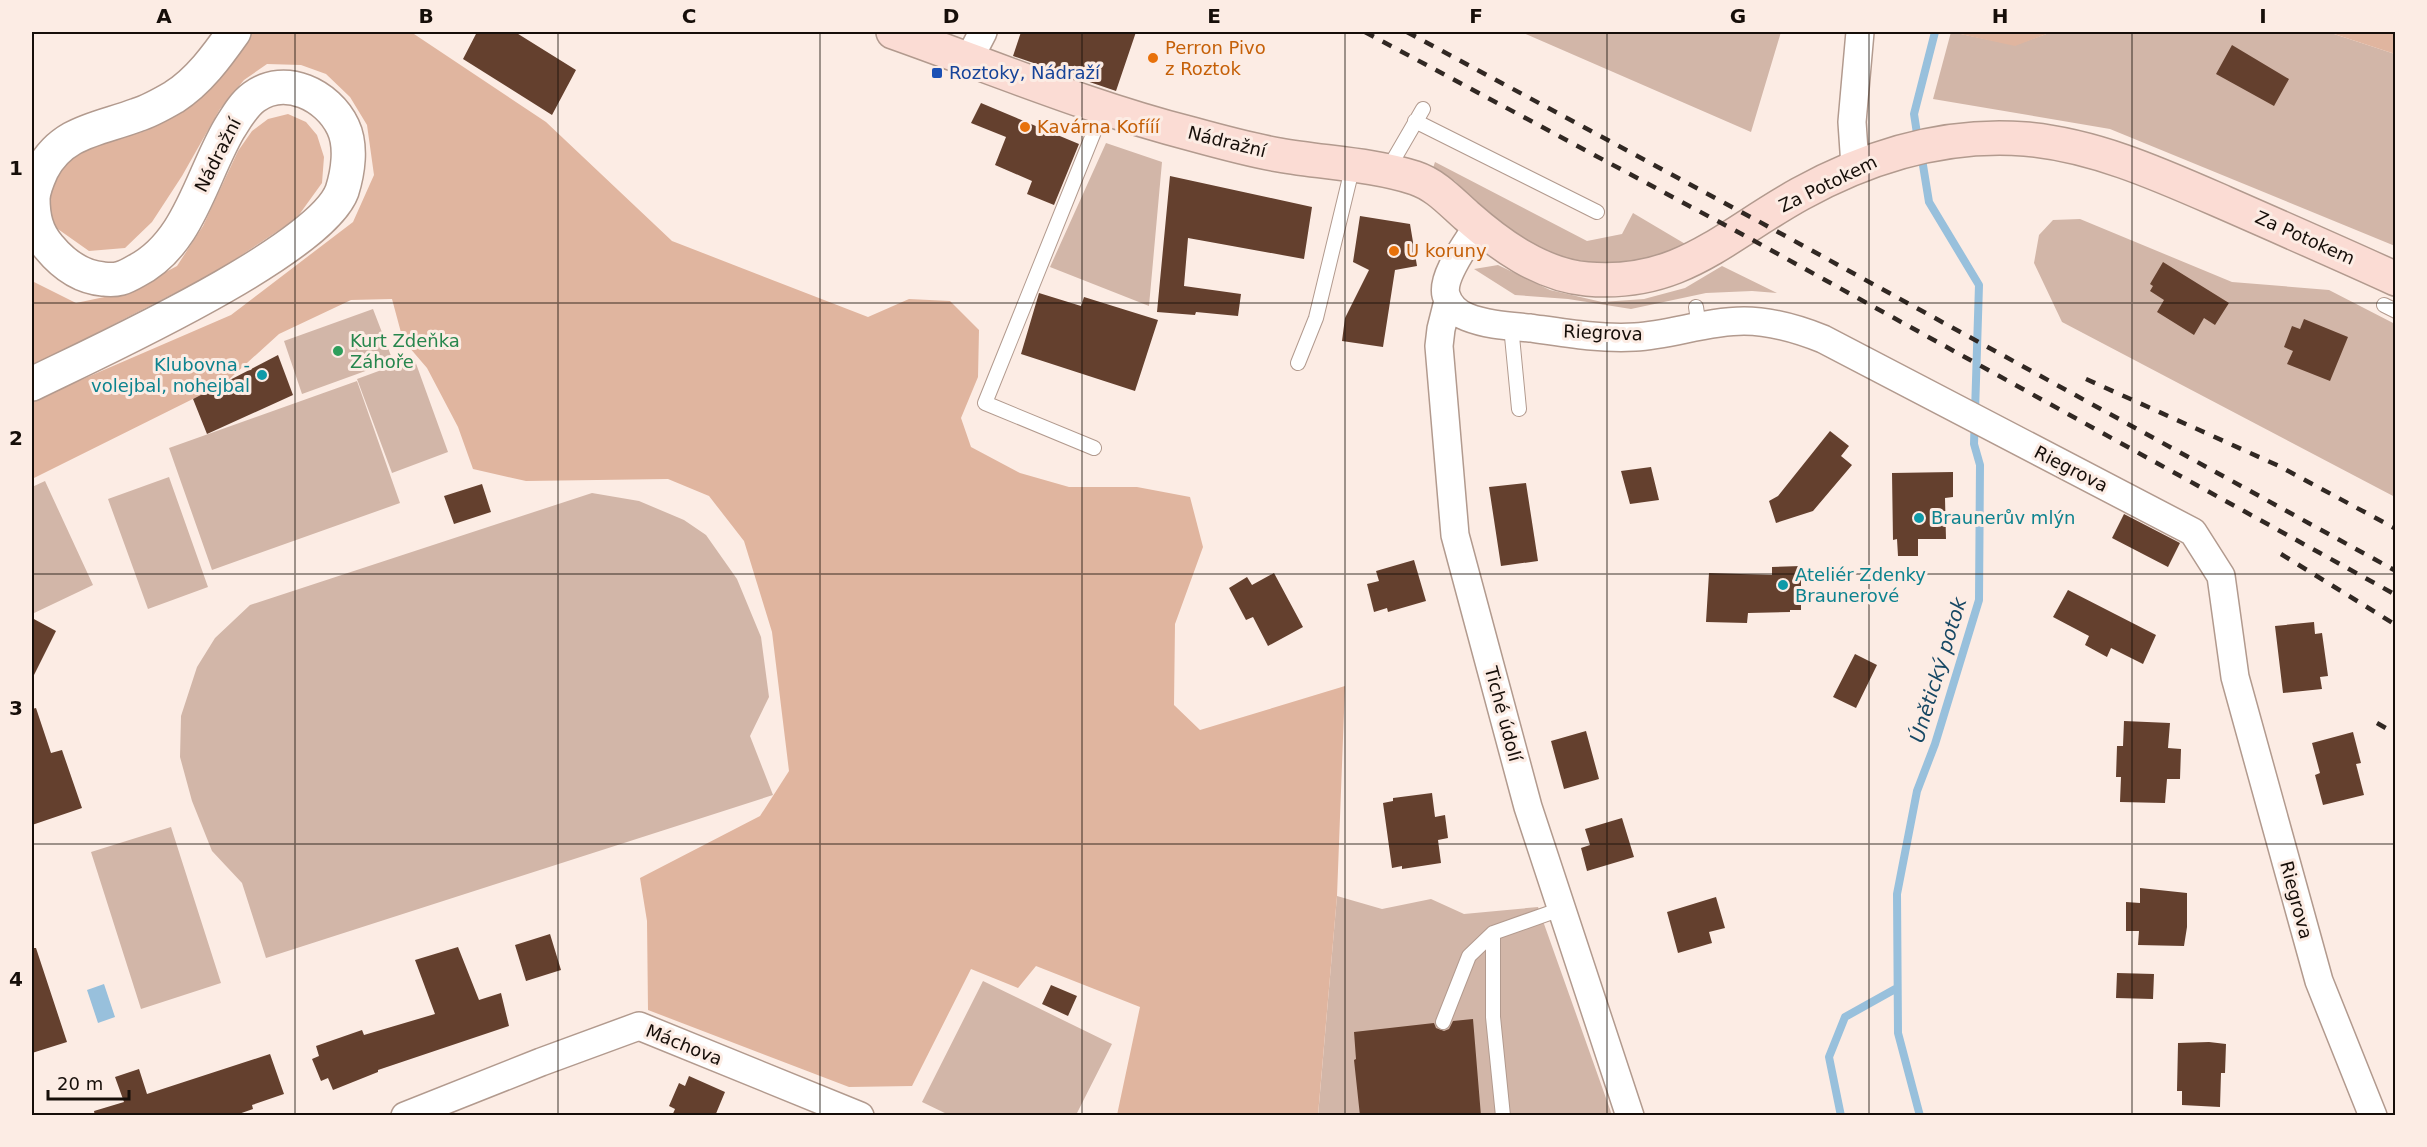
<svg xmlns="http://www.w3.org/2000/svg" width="2427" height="1147" viewBox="0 0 2427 1147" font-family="'DejaVu Sans',sans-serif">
<rect width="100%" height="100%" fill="#fcece4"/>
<path fill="#d2b6a8" d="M 1521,32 L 1781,32 L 1751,132 Z
M 1951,32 L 2015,45 L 2052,32 L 2328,32 L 2395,54 L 2395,246 L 2110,129 L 1933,99 Z
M 1106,143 L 1162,162 L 1149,306 L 1050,267 Z
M 1435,162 L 1587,241 L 1622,234 L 1633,213 L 1687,245 L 1642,261 L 1602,264 L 1564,258 L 1531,244 L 1497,222 L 1455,181 L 1433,168 Z
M 2080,219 L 2232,282 L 2329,290 L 2395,324 L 2395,497 L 2062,322 L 2034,263 L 2039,235 L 2053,220 Z
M 1498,265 L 1550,290 L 1602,302 L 1644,299 L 1685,288 L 1722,266 L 1777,293 L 1752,291 L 1706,293 L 1631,309 L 1568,299 L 1515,295 L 1474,269 Z
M 373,309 L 393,361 L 302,394 L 284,341 Z
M 414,358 L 448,452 L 392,473 L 357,379 Z
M 357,381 L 400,503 L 212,570 L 169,448 Z
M 169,477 L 208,587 L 148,609 L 108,499 Z
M 45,481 L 93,585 L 32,614 L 32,487 Z
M 592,493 L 639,501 L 684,520 L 706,535 L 737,579 L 761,637 L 769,697 L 750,736 L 773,795 L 266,958 L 242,883 L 212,851 L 192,801 L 180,757 L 181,716 L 197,667 L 215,638 L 250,605 Z
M 171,827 L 221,983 L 141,1009 L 91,852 Z
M 1337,896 L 1382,909 L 1431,899 L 1464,914 L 1538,907 L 1612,1115 L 1318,1116 Z
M 983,981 L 1112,1044 L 1076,1115 L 949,1115 L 922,1102 Z"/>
<path fill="#e0b59f" d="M 244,32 L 411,32 L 546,122 L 672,241 L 868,317 L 909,299 L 950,301 L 979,330 L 978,377 L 961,418 L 971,447 L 1020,473 L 1069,487 L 1137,487 L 1190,497 L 1203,547 L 1175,624 L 1174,705 L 1200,730 L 1345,686 L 1337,896 L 1318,1115 L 1117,1115 L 1140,1007 L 1036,966 L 1018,988 L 971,969 L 912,1086 L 849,1087 L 648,1010 L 647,921 L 640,878 L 760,816 L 789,771 L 772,632 L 744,541 L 709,496 L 668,479 L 526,481 L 473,469 L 458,427 L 427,368 L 403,340 L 392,299 L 351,300 L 279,334 L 225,383 L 32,479 L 32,401 L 231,315 L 353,222 L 374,175 L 367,125 L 350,97 L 326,74 L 301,65 L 267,64 L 244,80 L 220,109 L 182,176 L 152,222 L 125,248 L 89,251 L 55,227 L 43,205 L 49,180 L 72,152 L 145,131 L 174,113 Z
M 1951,32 L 2052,32 L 2015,46 Z
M 2328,32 L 2395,32 L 2395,54 Z
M 288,114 L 306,122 L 317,135 L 324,157 L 322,183 L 296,219 L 216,272 L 32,366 L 32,281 L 76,303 L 128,292 L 177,266 L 203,226 L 238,151 L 252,131 L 268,119 Z"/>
<path fill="#98c0dc" d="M 104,984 L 115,1017 L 98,1023 L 87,990 Z"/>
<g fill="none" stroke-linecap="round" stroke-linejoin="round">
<path stroke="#98c0dc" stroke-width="8" d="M 1918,140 L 1914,114 L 1935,32
M 1841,1116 L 1829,1057 L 1845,1017 L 1897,988
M 1920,1116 L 1898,1033 L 1897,894 L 1917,791 L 1935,744 L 1979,600 L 1980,465 L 1974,444 L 1979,285 L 1929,202 L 1921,153"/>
</g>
<path fill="#64402e" d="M 477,32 L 515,32 L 576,70 L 552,115 L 463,59 Z
M 1021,32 L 1136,32 L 1116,91 L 1013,56 Z
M 2232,45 L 2289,79 L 2274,106 L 2216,74 Z
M 981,103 L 1079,144 L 1054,205 L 1027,194 L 1032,181 L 995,165 L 1006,137 L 971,123 Z
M 1170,176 L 1312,207 L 1304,259 L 1188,238 L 1184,286 L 1241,294 L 1238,316 L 1196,312 L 1195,315 L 1157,312 Z
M 1360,216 L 1410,224 L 1417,266 L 1395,270 L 1383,347 L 1342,341 L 1345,318 L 1369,270 L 1353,262 Z
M 2163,262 L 2229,303 L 2215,325 L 2204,318 L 2194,335 L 2157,312 L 2164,300 L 2150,291 L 2153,286 L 2150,284 Z
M 1039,293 L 1081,306 L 1084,297 L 1158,320 L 1135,391 L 1021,354 Z
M 2304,319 L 2348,337 L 2330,381 L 2287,364 L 2293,351 L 2284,347 L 2292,326 L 2300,329 Z
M 278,355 L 293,395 L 207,434 L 193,399 Z
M 1830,431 L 1849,446 L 1841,456 L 1852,465 L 1813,511 L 1776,523 L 1769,501 L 1778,496 Z
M 1651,467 L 1659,500 L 1630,504 L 1621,471 Z
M 1953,472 L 1953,497 L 1945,498 L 1946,539 L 1918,539 L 1918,556 L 1898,556 L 1897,539 L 1893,540 L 1892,473 Z
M 1526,483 L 1538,561 L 1501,566 L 1489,487 Z
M 482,484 L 491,512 L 454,524 L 444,496 Z
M 2124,514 L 2180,543 L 2168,567 L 2112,538 Z
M 1414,560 L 1426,601 L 1388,612 L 1387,608 L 1374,612 L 1367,584 L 1379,581 L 1376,571 Z
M 1801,566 L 1801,610 L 1790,610 L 1790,612 L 1748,613 L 1747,623 L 1706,622 L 1709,573 L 1772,575 L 1772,567 Z
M 1274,573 L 1303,627 L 1268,646 L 1253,617 L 1246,620 L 1229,588 L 1247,577 L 1252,585 Z
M 2068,590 L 2156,635 L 2143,664 L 2111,648 L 2107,657 L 2085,645 L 2089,636 L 2053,617 Z
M 32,618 L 56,631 L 32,679 Z
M 2314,622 L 2315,634 L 2322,633 L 2328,676 L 2320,677 L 2322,689 L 2283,693 L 2275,626 Z
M 1855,654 L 1877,665 L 1856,708 L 1833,697 Z
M 36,708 L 51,753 L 62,750 L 82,808 L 32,825 L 32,709 Z
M 2124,721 L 2170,723 L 2168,748 L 2181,749 L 2180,779 L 2167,779 L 2165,803 L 2120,802 L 2121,777 L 2116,777 L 2117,746 L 2123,746 Z
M 1586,731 L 1599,779 L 1564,789 L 1551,741 Z
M 2353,732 L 2361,763 L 2356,764 L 2364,795 L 2323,805 L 2315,775 L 2320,773 L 2312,743 Z
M 1432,793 L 1435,817 L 1445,815 L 1448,838 L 1438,840 L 1441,863 L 1402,869 L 1402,866 L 1392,868 L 1383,803 L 1393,801 L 1393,798 Z
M 1622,818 L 1634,857 L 1587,871 L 1581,848 L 1590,845 L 1585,829 Z
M 2140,888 L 2187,893 L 2187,927 L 2184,946 L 2138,945 L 2139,931 L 2126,931 L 2126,902 L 2140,903 Z
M 1716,897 L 1725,928 L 1709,932 L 1712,943 L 1678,953 L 1667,912 Z
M 550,934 L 561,970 L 526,981 L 515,945 Z
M 458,947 L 479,1000 L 501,993 L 509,1026 L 378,1070 L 378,1072 L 333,1090 L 328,1078 L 321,1081 L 312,1059 L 319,1056 L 316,1046 L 362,1030 L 364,1035 L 435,1014 L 415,960 Z
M 32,948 L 36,948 L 67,1042 L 32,1053 Z
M 2117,973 L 2154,974 L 2153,999 L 2116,998 Z
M 1051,985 L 1077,996 L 1068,1016 L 1042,1004 Z
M 1473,1019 L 1481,1116 L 1360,1116 L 1354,1060 L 1356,1059 L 1354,1032 L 1434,1023 L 1436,1028 L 1444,1031 L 1449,1029 L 1453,1021 Z
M 2209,1042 L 2226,1044 L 2225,1073 L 2221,1073 L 2220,1107 L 2182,1105 L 2182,1091 L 2177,1091 L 2178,1043 Z
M 270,1054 L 284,1094 L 252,1105 L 253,1109 L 233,1116 L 95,1116 L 94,1111 L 124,1102 L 115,1077 L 139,1069 L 147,1094 Z
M 689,1076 L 725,1092 L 715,1116 L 672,1116 L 675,1109 L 669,1106 L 679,1083 L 685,1086 Z"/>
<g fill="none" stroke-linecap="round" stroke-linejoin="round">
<g stroke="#b29a8e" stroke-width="16">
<path id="service" d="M 1415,121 L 1597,212
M 1387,171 L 1423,109
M 2384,305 L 2396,311
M 1696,307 L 1699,327
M 1511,326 L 1519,409
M 1298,363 L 1316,318 L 1353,165
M 1094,448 L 985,403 L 1104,107
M 1493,933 L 1493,1017 L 1503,1116
M 1443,1022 L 1469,956 L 1493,933 L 1561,909"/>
</g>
<g stroke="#b29a8e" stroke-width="30">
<path id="minor" d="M 969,59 L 983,32
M 1855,166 L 1852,122 L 1860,32
M 1478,225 C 1468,242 1441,276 1446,295 C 1449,305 1457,313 1467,317 C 1487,325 1509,326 1530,328 C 1565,333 1600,339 1635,337 C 1671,335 1707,321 1744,321 C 1771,321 1798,329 1823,339 L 2193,532 L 2221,576 L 2235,677 L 2319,981 L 2373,1116
M 1448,301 L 1441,329 L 1439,346 L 1455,535 L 1528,807 L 1630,1116
M 405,1116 L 541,1062 L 639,1026 L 860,1116"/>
</g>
<g stroke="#b29a8e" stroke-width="36">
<path id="tertiary" d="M 32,384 C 95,353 320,251 342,191 C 348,172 352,146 343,127 C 328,95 285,74 254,97 C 243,105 236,118 229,129 C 201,177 189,244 136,271 C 124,278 117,281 103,279 C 80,277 63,264 49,247 C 36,232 33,216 33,198 C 34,187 38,179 42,170 C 62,131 100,129 137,115 C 150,111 162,104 174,97 C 199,81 217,56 234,32"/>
</g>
<g stroke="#b29a8e" stroke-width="36">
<path id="secondary" d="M 893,32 C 992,67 1090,108 1192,134 C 1221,142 1250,150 1279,155 C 1324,163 1371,164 1415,178 C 1436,185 1450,201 1467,216 C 1500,245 1541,275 1587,279 C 1680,287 1724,236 1800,194 C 1869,156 1946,133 2025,139 C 2095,145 2161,175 2225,203 C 2282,228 2339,253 2396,279"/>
</g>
<use href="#service" stroke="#fff" stroke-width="14"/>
<use href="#minor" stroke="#fff" stroke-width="27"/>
<use href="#tertiary" stroke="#fff" stroke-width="33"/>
<use href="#secondary" stroke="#fbdcd4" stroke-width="33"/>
<path stroke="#312823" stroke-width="4.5" stroke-dasharray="10 10" stroke-linecap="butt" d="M 1365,32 L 1749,238 L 2396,595
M 1407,32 L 1758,221 L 2396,571
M 2086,379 L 2279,466 L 2396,529
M 2281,554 L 2396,625
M 2377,723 L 2396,734"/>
</g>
<path fill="none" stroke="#160e09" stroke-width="1.5" stroke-opacity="0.55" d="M 295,32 L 295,1116M 558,32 L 558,1116M 820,32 L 820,1116M 1082,32 L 1082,1116M 1345,32 L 1345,1116M 1607,32 L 1607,1116M 1869,32 L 1869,1116M 2132,32 L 2132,1116M 32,303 L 2396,303M 32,574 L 2396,574M 32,844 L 2396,844"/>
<g fill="#e8710a" stroke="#fcece4" stroke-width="2">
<circle cx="1153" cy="58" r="6"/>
<circle cx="1025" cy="127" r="6"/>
<circle cx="1394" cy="251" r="6"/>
</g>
<rect fill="#1a4fb4" stroke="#fcece4" stroke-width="2" x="931" y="67" width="12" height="12" rx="3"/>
<circle fill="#2e9e5b" stroke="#fcece4" stroke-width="2" cx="338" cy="351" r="6"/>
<g fill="#0f9aa8" stroke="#fcece4" stroke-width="2">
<circle cx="262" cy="375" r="6"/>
<circle cx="1919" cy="518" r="6"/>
<circle cx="1783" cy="585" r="6"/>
</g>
<g text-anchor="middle" stroke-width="6" stroke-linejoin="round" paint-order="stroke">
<g font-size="18" fill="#c56008" stroke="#fcece4" text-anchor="start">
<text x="1165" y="54">Perron Pivo<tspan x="1165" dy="21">z Roztok</tspan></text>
<text x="1037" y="133">Kavárna Kofííí</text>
<text x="1406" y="257">U koruny</text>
</g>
<g font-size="18" fill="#164399" stroke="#fcece4" text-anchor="start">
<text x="949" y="79">Roztoky, Nádraží</text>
</g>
<g font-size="18" fill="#160e09" stroke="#fcece4">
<text transform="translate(1227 142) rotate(14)" y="6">Nádražní</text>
<text transform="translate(218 155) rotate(-63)" y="6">Nádražní</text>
<text transform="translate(1828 184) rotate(-26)" y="6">Za Potokem</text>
<text transform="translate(2305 238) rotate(24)" y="6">Za Potokem</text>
<text transform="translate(1603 333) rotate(2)" y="6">Riegrova</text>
<text transform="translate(2071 469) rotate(27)" y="6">Riegrova</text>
<text transform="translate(1503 714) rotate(75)" y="6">Tiché údolí</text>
<text transform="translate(2296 900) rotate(75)" y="6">Riegrova</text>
<text transform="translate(684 1045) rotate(22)" y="6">Máchova</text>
</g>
<g font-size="18" fill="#27864d" stroke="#fcece4" text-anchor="start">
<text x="350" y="347">Kurt Zdeňka<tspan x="350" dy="21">Záhoře</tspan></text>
</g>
<g font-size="18" fill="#0d838f" stroke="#fcece4" text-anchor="start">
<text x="250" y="371" text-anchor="end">Klubovna -<tspan x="250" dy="21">volejbal, nohejbal</tspan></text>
<text x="1931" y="524">Braunerův mlýn</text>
<text x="1795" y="581">Ateliér Zdenky<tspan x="1795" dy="21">Braunerové</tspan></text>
</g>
<g font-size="20" font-style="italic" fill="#174864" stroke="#fcece4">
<text transform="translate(1938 670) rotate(-73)" y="7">Únětický potok</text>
</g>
</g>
<rect width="2427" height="1147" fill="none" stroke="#fcece4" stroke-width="66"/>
<path d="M48 1090v9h81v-9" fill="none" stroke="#160e09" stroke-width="3"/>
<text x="57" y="1090" font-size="18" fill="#160e09" stroke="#fcece4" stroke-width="4.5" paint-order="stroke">20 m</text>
<rect x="33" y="33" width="2361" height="1081" fill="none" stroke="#160e09" stroke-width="2"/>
<g font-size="20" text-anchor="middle" font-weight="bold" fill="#160e09">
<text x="164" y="23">A</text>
<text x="426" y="23">B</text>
<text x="689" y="23">C</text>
<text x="951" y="23">D</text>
<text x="1214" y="23">E</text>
<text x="1476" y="23">F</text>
<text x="1738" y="23">G</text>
<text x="2000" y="23">H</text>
<text x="2263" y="23">I</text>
<text x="16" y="175">1</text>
<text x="16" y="445">2</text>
<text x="16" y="715">3</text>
<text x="16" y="986">4</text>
</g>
</svg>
